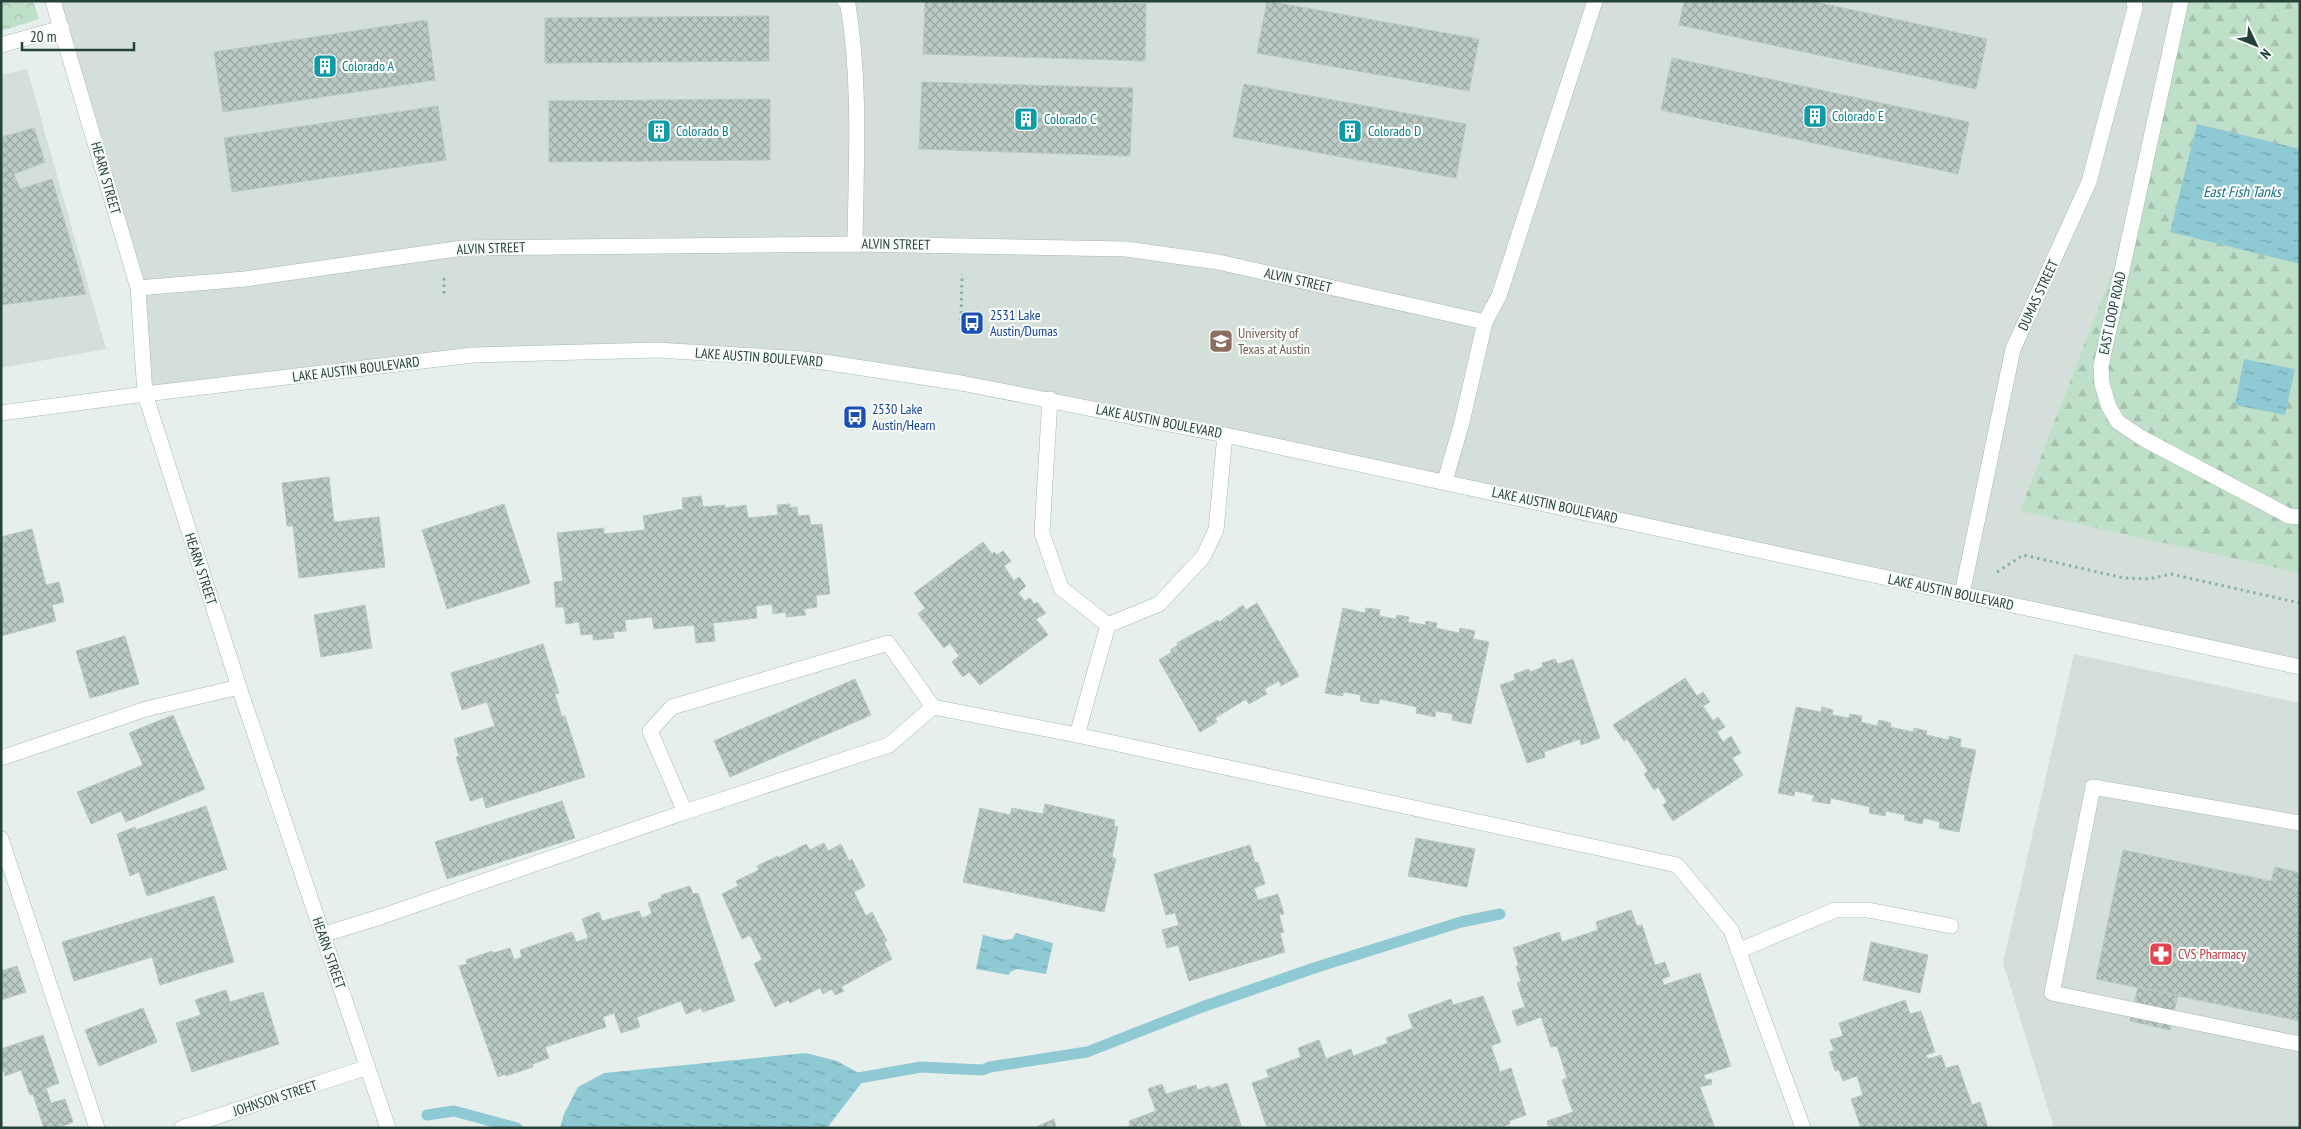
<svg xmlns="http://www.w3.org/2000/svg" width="2301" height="1129" viewBox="0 0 2301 1129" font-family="'PT Sans Narrow',sans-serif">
<defs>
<pattern id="forest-firs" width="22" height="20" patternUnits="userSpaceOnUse" patternTransform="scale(1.25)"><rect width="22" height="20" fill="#bfe0c8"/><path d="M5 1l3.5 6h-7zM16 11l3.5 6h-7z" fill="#a4c1ad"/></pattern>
<pattern id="park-crowns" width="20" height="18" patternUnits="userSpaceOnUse" patternTransform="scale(1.25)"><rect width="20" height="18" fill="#bfe0c8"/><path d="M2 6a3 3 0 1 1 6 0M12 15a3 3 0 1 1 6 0" fill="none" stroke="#a4c1ad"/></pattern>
<pattern id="water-ripples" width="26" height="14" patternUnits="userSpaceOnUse" patternTransform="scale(1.25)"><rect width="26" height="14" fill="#8ec9d4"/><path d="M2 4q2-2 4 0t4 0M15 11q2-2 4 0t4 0" fill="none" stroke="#74a5ad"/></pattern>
<pattern id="building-cross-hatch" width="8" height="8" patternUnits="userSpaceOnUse" patternTransform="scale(1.25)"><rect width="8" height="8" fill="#bbcac4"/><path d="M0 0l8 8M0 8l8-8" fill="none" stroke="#98a6a0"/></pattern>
</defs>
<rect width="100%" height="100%" fill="#e6efeb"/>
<path fill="#d4dfda" d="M 53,1 L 2300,1 L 2300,667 L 1445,481 L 804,359 L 473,355 L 145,394 L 138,288 Z
M 27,69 L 106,349 L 1,368 L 1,75 Z
M 2074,654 L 2300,703 L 2300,1128 L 2054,1128 L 2003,963 Z"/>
<path fill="url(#forest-firs)" d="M 2186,1 L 2300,1 L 2300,573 L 2020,511 L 2119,255 Z"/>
<path fill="url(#park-crowns)" d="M 1,1 L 33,1 L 39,19 L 1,31 Z"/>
<path fill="url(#water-ripples)" d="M 2197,124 L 2300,149 L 2300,264 L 2170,232 Z
M 2244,359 L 2295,369 L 2285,415 L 2235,405 Z
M 1016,933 L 1053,943 L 1046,974 L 1017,969 L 1010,972 L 1009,975 L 976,969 L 983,935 L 1004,940 L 1012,939 Z
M 806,1053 L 837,1061 L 866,1077 L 827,1128 L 560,1128 L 564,1114 L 578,1087 L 604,1073 Z"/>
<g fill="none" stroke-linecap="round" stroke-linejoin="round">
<path stroke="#8ec9d4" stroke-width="11" d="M 853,1079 L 921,1067 L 982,1070 L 990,1067 L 1087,1052 L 1202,1007 L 1314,968 L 1461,922 L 1500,914
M 427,1115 L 454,1111 L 517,1128"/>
</g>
<path fill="url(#building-cross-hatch)" stroke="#b8c9c2" d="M 925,1 L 1066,1 L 1146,4 L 1145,61 L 923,54 Z
M 1267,1 L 1479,39 L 1469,91 L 1257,53 Z
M 1684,1 L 1811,1 L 1987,39 L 1976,89 L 1679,25 Z
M 769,16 L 769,61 L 545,63 L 545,18 Z
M 427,20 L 435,80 L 223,112 L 214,52 Z
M 1672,58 L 1969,122 L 1958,174 L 1661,110 Z
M 922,82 L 1133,88 L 1130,156 L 919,149 Z
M 1244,84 L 1466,124 L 1456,178 L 1233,137 Z
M 770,99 L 770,160 L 549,162 L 549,101 Z
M 438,106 L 446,160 L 232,192 L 224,138 Z
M 34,128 L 45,162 L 14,174 L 20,189 L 52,179 L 86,294 L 1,305 L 1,135 L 2,137 Z
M 329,477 L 334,522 L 379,517 L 385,567 L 299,578 L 293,526 L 287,526 L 282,483 Z
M 701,496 L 703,507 L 725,505 L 725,508 L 746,505 L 748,518 L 778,515 L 777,505 L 790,504 L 790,508 L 797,507 L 798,516 L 809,515 L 811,525 L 822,524 L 830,594 L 816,595 L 817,607 L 804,609 L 806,615 L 786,617 L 786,612 L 773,614 L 772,604 L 756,606 L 757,618 L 713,623 L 715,641 L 696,643 L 694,625 L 654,629 L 652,617 L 625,620 L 626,631 L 613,632 L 614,638 L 593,640 L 593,634 L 581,635 L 579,622 L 566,624 L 564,607 L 556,607 L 554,582 L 563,581 L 557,533 L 604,528 L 604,534 L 645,530 L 643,516 L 683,509 L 682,498 Z
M 504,504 L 530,583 L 447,609 L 422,530 Z
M 32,529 L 46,585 L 59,582 L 64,602 L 52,605 L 56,621 L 1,636 L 1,537 Z
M 983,542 L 992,554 L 994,552 L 997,555 L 1003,551 L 1011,561 L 1004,566 L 1014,581 L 1019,577 L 1026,586 L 1018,593 L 1025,601 L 1030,598 L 1034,604 L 1037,602 L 1046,613 L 1036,619 L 1048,635 L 980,685 L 969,672 L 963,677 L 952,662 L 959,656 L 950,643 L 944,648 L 918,614 L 925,608 L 914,593 Z
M 1257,603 L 1299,676 L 1281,686 L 1279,681 L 1264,689 L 1267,694 L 1249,704 L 1246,699 L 1215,718 L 1217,722 L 1200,732 L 1159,660 L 1172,652 L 1170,650 L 1178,645 L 1177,643 L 1218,620 L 1219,622 L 1243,605 L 1246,610 Z
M 365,605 L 372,648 L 321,657 L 314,615 Z
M 1343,608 L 1365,613 L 1366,608 L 1380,610 L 1379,616 L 1396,619 L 1397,615 L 1409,617 L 1408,622 L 1425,625 L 1426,621 L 1437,623 L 1436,628 L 1459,633 L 1460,628 L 1475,631 L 1473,639 L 1489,642 L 1471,724 L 1452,720 L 1453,714 L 1436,711 L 1435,717 L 1416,713 L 1417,707 L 1380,699 L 1378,704 L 1360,701 L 1361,695 L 1343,692 L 1343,696 L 1325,693 Z
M 125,636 L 139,684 L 90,698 L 76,651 Z
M 543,644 L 559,693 L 555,694 L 562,717 L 565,716 L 585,777 L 486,808 L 483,797 L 470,801 L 456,757 L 459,756 L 454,739 L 495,726 L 487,702 L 462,710 L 451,673 Z
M 1555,659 L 1558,664 L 1573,659 L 1600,738 L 1581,745 L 1580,739 L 1544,752 L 1545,757 L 1527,763 L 1500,685 L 1515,680 L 1514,674 L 1529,669 L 1530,672 L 1543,667 L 1542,663 Z
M 1685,678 L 1697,696 L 1703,692 L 1710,702 L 1703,706 L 1713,721 L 1718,717 L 1725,727 L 1717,732 L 1723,742 L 1731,736 L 1741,753 L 1732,758 L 1743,775 L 1673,821 L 1663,805 L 1667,802 L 1658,787 L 1654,790 L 1644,774 L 1648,771 L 1627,739 L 1624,741 L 1613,725 Z
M 855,679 L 871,715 L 730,777 L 714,741 Z
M 1796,707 L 1821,712 L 1822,707 L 1833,710 L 1832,715 L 1849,718 L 1850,714 L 1862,716 L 1861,722 L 1877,726 L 1879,720 L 1891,723 L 1890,727 L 1913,732 L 1914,728 L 1927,731 L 1926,735 L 1949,740 L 1949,736 L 1961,739 L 1960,747 L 1976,750 L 1959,832 L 1939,828 L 1940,822 L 1924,818 L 1922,824 L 1904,820 L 1905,815 L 1886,811 L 1885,816 L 1869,813 L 1870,807 L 1831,798 L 1830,804 L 1812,801 L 1814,795 L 1795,791 L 1794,796 L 1778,793 Z
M 173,715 L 205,789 L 126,822 L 121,811 L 91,824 L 77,792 L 143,765 L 129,733 Z
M 562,801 L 575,838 L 447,879 L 435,842 Z
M 1045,804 L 1115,820 L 1114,826 L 1118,827 L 1112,857 L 1116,859 L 1104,912 L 963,882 L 980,808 L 1010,815 L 1012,808 L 1043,814 Z
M 206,806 L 227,869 L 147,896 L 139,872 L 130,876 L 117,834 L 135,827 L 136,830 Z
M 1416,838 L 1475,849 L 1467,887 L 1408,876 Z
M 824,843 L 828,851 L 841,844 L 849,861 L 852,859 L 865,886 L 854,892 L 866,916 L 872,912 L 887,941 L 884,942 L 892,959 L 841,987 L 844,991 L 835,995 L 832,989 L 823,994 L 820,988 L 790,1003 L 788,1000 L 775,1007 L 754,964 L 762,959 L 750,935 L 742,939 L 722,894 L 738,886 L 736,881 L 759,870 L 757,866 L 778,856 L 779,858 L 806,844 L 810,850 Z
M 1250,845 L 1255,863 L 1258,862 L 1265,884 L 1254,888 L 1258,900 L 1278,894 L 1284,914 L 1279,915 L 1284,932 L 1280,933 L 1285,952 L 1189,981 L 1178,945 L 1167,948 L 1162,930 L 1179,925 L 1175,913 L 1166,915 L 1154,874 Z
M 2123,850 L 2271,881 L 2275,867 L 2300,873 L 2300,1021 L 2096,979 Z
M 690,886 L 693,894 L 698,893 L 735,1001 L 703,1012 L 701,1008 L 686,1014 L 681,1001 L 637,1017 L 640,1027 L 621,1033 L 614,1013 L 603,1017 L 606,1027 L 545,1047 L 549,1058 L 533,1064 L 533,1067 L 506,1076 L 505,1074 L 498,1077 L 459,966 L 467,964 L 466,960 L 492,951 L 493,953 L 510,948 L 514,960 L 522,957 L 520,950 L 572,932 L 576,942 L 588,938 L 582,919 L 599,912 L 602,921 L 639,911 L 642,918 L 652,914 L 648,903 L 662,898 L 661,895 Z
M 214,896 L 234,962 L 160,985 L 152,957 L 74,981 L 62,942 Z
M 1631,910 L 1637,926 L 1642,925 L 1655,965 L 1665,962 L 1670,976 L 1662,979 L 1664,985 L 1700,973 L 1731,1066 L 1704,1075 L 1706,1080 L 1711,1079 L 1712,1084 L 1700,1087 L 1714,1126 L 1708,1128 L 1549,1128 L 1547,1121 L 1573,1112 L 1562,1080 L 1567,1078 L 1557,1046 L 1551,1047 L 1541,1017 L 1517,1026 L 1512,1011 L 1525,1007 L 1517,983 L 1521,981 L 1516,966 L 1519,966 L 1513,948 L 1559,932 L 1562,942 L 1598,930 L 1596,922 Z
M 1871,942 L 1928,955 L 1920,993 L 1863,980 Z
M 17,966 L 26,992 L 1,1000 L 1,971 Z
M 2138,987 L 2178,995 L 2170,1030 L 2130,1021 Z
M 226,990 L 230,1002 L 263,992 L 279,1044 L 192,1072 L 176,1023 L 201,1015 L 195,1000 Z
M 1483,996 L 1501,1042 L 1491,1046 L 1500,1072 L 1511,1068 L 1526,1115 L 1509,1121 L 1510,1124 L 1499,1128 L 1267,1128 L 1252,1083 L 1269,1077 L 1266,1070 L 1301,1057 L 1298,1048 L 1319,1040 L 1326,1059 L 1351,1049 L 1353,1056 L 1388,1043 L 1386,1038 L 1413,1028 L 1408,1015 L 1451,999 L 1453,1005 Z
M 1905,1000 L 1910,1014 L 1921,1011 L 1935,1052 L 1926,1055 L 1928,1059 L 1941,1055 L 1946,1068 L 1958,1065 L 1972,1105 L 1980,1102 L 1988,1128 L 1861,1128 L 1851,1099 L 1863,1095 L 1857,1076 L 1843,1081 L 1839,1070 L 1835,1071 L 1829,1052 L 1834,1050 L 1830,1040 L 1843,1036 L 1839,1023 Z
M 143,1008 L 157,1042 L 99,1066 L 85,1030 Z
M 43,1035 L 59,1083 L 46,1088 L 51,1103 L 65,1099 L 73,1122 L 58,1128 L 44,1128 L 33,1094 L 30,1095 L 21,1070 L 5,1076 L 4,1071 L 1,1071 L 1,1049 Z
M 1227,1083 L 1242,1128 L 1124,1128 L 1130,1126 L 1129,1121 L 1156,1111 L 1148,1089 L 1162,1084 L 1166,1094 L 1196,1085 L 1197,1090 L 1210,1086 L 1210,1089 Z
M 1054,1119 L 1056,1128 L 1038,1128 L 1038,1126 Z"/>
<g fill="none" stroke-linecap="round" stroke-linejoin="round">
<g stroke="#a8b8b2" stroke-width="16">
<path id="service" d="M 845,1 L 848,5 C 861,84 856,164 855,244
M 2181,1 L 2101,366 L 2102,384 L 2109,407 L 2118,422 L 2142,438 L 2289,516 L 2300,517
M 1485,322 L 1499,296 L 1595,1
M 1050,399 L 1042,533 L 1061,588 L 1108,625
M 1108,625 L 1077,735 L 1677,865 L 1731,930 L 1803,1128
M 1108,625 L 1159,604 L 1203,557 L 1216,530 L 1225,435
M 933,707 L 889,745 L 685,812 L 650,731 L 672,707 L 888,643 L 933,707 L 1077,735
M 1,758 L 146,709 L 239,687
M 2300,823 L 2093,787 L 2052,993 L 2300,1044
M 1,839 L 97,1128
M 322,935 L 383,916 L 685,812
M 1738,951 L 1835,910 L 1868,910 L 1951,926"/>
</g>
<g stroke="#a8b8b2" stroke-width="16">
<path id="minor" d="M 53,1 L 138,288 L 145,394 L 239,687 L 388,1128
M 1,45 L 62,28
M 138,288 L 245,279 L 463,248 L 855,244 L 1126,249 L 1218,262 L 1485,322 L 1462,422 L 1445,481
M 1962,594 L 2013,349 L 2089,182 L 2135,8 L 2134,1
M 182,1128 L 368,1067"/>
</g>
<g stroke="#a4bbb3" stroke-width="16">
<path id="secondary" d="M 1,413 L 145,394 L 473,355 L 657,350 L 804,359 L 961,383 L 1225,435 L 2300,667"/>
</g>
<path stroke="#86b3a5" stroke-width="3" stroke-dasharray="2.5 4" stroke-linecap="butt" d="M 444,278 L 444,296
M 961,320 L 962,274
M 1997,572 L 2023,555 L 2124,578 L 2149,579 L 2171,574 L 2300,603"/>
<use href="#service" stroke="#fff" stroke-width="15"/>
<use href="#minor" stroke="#fff" stroke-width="15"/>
<use href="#secondary" stroke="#fff" stroke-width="15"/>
</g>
<defs>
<g id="building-square" transform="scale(1.25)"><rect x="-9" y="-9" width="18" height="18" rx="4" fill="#0f9aa8" stroke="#f7fbf9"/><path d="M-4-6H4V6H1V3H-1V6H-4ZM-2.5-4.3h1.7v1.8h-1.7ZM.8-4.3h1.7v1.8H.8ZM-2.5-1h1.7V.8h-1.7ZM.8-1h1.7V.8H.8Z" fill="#fff"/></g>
<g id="bus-square" transform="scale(1.25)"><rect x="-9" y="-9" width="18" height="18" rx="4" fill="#1a4fb4" stroke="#f7fbf9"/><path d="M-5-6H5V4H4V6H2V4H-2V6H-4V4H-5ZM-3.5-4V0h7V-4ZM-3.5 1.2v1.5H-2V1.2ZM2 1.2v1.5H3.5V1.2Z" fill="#fff"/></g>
<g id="university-square" transform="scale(1.25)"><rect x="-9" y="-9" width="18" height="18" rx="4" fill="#8d6e63" stroke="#f7fbf9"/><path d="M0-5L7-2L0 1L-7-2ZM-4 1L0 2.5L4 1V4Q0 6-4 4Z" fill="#fff"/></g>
<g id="pharmacy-square" transform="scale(1.25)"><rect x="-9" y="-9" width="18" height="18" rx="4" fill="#e0444e" stroke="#f7fbf9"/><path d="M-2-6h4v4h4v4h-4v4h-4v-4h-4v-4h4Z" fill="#fff"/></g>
</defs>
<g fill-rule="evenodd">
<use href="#building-square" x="325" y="66"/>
<use href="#building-square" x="1815" y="116"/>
<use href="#building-square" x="1026" y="119"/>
<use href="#building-square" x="659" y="131"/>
<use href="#building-square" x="1350" y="131"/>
<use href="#bus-square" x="972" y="323"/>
<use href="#university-square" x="1221" y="341"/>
<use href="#bus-square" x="855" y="417"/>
<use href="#pharmacy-square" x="2161" y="954"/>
</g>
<g text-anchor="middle" stroke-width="4.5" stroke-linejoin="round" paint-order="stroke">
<g font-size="14" fill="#0d838f" stroke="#f7fbf9" text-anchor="start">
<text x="342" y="71">Colorado A</text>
<text x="1832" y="121">Colorado E</text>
<text x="1044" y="124">Colorado C</text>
<text x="676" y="136">Colorado B</text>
<text x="1368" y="136">Colorado D</text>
</g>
<g font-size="14" fill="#24423a" stroke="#f7fbf9">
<text transform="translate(106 178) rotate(74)" y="5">HEARN STREET</text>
<text transform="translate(896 244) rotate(1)" y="5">ALVIN STREET</text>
<text transform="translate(491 248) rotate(-2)" y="5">ALVIN STREET</text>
<text transform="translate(1298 280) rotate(13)" y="5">ALVIN STREET</text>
<text transform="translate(2038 295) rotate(-65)" y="5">DUMAS STREET</text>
<text transform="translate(2112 313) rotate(-78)" y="5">EAST LOOP ROAD</text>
<text transform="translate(759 357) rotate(4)" y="5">LAKE AUSTIN BOULEVARD</text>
<text transform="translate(356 369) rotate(-7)" y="5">LAKE AUSTIN BOULEVARD</text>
<text transform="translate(1159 421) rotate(11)" y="5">LAKE AUSTIN BOULEVARD</text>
<text transform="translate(1555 505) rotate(12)" y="5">LAKE AUSTIN BOULEVARD</text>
<text transform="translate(201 569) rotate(72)" y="5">HEARN STREET</text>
<text transform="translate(1951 592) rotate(12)" y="5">LAKE AUSTIN BOULEVARD</text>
<text transform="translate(329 953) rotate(71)" y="5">HEARN STREET</text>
<text transform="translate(275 1098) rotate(-18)" y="5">JOHNSON STREET</text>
</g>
<g font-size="14" fill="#164399" stroke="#f7fbf9" text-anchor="start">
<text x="990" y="320">2531 Lake<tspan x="990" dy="16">Austin/Dumas</tspan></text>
<text x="872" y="414">2530 Lake<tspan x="872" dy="16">Austin/Hearn</tspan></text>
</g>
<g font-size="14" fill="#785e54" stroke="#f7fbf9" text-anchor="start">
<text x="1238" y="338">University of<tspan x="1238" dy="16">Texas at Austin</tspan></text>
</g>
<g font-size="14" fill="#be3a42" stroke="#f7fbf9" text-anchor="start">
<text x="2178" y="959">CVS Pharmacy</text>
</g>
<g font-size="15" font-style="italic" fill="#1c6f80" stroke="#f7fbf9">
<text x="2242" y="197">East Fish Tanks</text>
</g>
</g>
<rect width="2301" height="1129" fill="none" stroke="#24423a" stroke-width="5"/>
<g transform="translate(2256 45) rotate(133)" stroke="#f7fbf9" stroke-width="4" paint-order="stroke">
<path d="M0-4L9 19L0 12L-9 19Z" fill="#24423a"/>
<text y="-8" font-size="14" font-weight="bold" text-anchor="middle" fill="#24423a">N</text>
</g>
<path d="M22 42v8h112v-8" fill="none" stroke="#24423a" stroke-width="2.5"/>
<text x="30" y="42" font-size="15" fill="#24423a" stroke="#f7fbf9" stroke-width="4" paint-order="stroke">20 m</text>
</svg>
